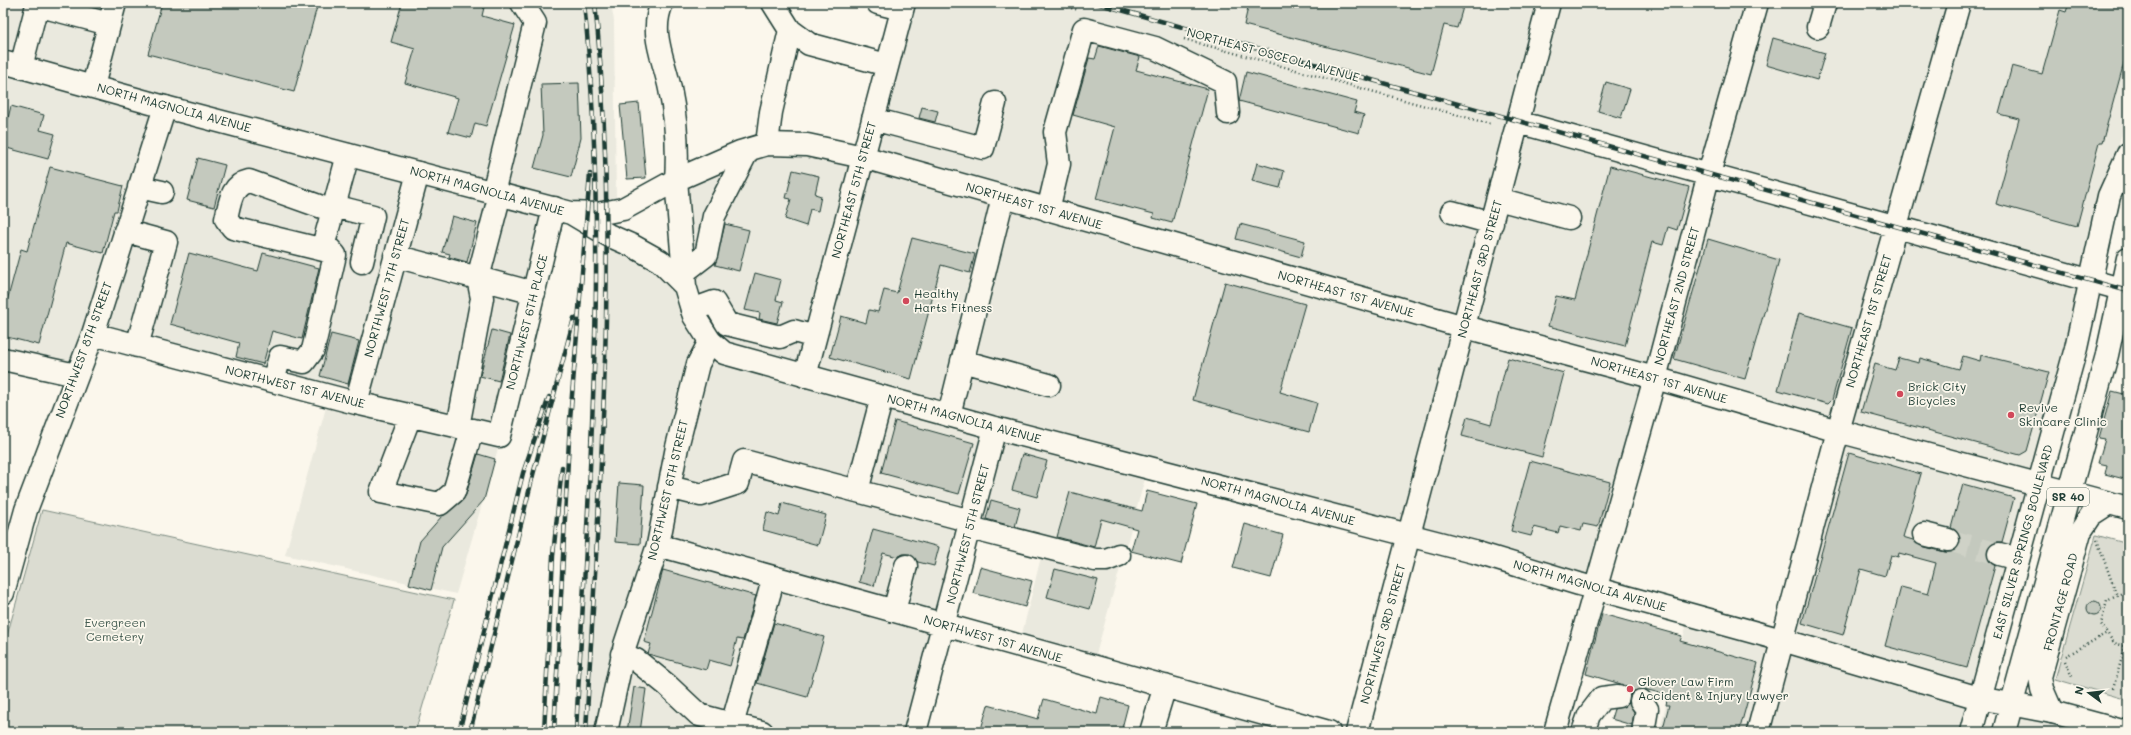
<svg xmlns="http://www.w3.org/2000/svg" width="2131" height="735" viewBox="0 0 2131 735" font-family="Mali,sans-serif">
<rect width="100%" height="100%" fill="#fbf7ec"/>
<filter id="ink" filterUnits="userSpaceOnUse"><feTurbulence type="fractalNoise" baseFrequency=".025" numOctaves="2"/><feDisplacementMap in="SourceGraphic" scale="8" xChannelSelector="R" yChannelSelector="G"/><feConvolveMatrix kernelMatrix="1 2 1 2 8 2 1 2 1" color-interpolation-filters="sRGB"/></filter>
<g filter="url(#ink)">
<path fill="#eae9de" d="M 3,3 L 105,3 L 86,76 L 3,53 Z
M 124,3 L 611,3 L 614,21 L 616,202 L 573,205 L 104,81 Z
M 913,3 L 1539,3 L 1458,317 L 874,151 Z
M 1558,3 L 1748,3 L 1702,164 L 1530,116 Z
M 1767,3 L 1949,3 L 1889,216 L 1720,169 Z
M 1969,3 L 2122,3 L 2128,5 L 2128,111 L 2084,271 L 1907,221 Z
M 3,71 L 153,112 L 84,331 L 70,366 L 3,351 Z
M 171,118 L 406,179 L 349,392 L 104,329 Z
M 1526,132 L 1697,180 L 1648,368 L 1476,322 Z
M 769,152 L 807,154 L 852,163 L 798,366 L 729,345 L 717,336 L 702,313 L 695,289 L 698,287 L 694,283 L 686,186 Z
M 870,167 L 1453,333 L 1403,525 L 816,371 Z
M 425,183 L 543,214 L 491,426 L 367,397 Z
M 1716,185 L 1884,232 L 1832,420 L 1666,372 Z
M 1903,237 L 2081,287 L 2067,346 L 2032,473 L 1850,425 Z
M 604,242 L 654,267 L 676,289 L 676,294 L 702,345 L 984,433 L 905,732 L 574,732 Z
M 1472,338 L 1644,383 L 1588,578 L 1421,530 Z
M 327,404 L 499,445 L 456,594 L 285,555 Z
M 1002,438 L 1146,475 L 1095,658 L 1021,638 L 1043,549 L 978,533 Z
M 1845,441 L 2027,489 L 1973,688 L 1793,635 Z
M 1687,623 L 1771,645 L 1748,732 L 1659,732 Z
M 1789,651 L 1968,704 L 1961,732 L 1768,732 Z
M 2019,714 L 2096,732 L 2014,732 Z
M 1237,715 L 1298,732 L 1233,732 Z"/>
<path fill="#dbdcd1" stroke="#7d8c82" d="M 42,510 L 454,600 L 415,732 L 3,732 L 3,650 Z
M 2096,535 L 2128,544 L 2128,700 L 2055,679 Z"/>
<path fill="#c4c9be" stroke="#1f3d34" d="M 162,3 L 318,3 L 294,92 L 148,54 Z
M 402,3 L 485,3 L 482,16 L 515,25 L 486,126 L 475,123 L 471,138 L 448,132 L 458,98 L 405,83 L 415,49 L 391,42 Z
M 1249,3 L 1448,3 L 1463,7 L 1457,28 L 1444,25 L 1431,74 L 1244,25 Z
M 2069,3 L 2128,3 L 2128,48 L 2102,143 L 2099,143 L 2077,226 L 1996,204 L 2019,119 L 1999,114 L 2012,66 L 2042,74 L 2060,10 L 2066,12 Z
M 1773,38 L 1825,53 L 1817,80 L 1766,65 Z
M 1099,46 L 1140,57 L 1136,70 L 1208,89 L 1172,223 L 1153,218 L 1154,214 L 1096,199 L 1115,127 L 1073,115 L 1089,58 L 1095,59 Z
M 1246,72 L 1357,102 L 1354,112 L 1364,115 L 1359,133 L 1239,101 Z
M 1606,82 L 1630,89 L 1621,118 L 1598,111 Z
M 579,83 L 581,138 L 571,177 L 534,168 L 543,135 L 541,84 Z
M 639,103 L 646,178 L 627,179 L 620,105 Z
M 11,106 L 44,115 L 40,130 L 55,134 L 48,159 L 3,147 L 3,121 L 7,122 Z
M 922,107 L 938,111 L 935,122 L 919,118 Z
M 198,158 L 225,165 L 214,207 L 187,200 Z
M 1257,163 L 1284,171 L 1280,188 L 1252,181 Z
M 1610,166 L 1689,187 L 1677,230 L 1668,227 L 1663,245 L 1652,242 L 1625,346 L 1548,326 L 1556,296 L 1575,300 Z
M 50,167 L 123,186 L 117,211 L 114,211 L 103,253 L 66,243 L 39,345 L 3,336 L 3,316 L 21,249 L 27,251 Z
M 793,170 L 819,176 L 815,194 L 821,196 L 818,211 L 810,209 L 806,226 L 785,219 L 791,199 L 786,198 Z
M 452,216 L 477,223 L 467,262 L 449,257 L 450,254 L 442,252 Z
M 725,224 L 749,230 L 739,271 L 715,265 Z
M 1240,224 L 1305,241 L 1301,257 L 1236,239 Z
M 912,238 L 975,254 L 970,273 L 941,265 L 911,379 L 830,357 L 841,316 L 866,323 L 869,310 L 878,312 L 884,290 L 897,293 Z
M 1708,239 L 1779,260 L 1745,379 L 1674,359 Z
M 189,253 L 258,271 L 263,253 L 319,268 L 302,339 L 272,331 L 263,364 L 236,357 L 239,343 L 170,324 Z
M 755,273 L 781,280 L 776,300 L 783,302 L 777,323 L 759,319 L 760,313 L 745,310 Z
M 1225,282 L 1305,304 L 1280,392 L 1317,403 L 1309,432 L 1193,400 Z
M 1799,313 L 1852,328 L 1832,400 L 1828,404 L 1778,390 Z
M 492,330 L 510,335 L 499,381 L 480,376 Z
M 331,334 L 359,341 L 348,384 L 320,376 Z
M 1981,355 L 2049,372 L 2027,451 L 2020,455 L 1861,412 L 1875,364 L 1895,370 L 1899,358 L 1919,363 L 1920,358 L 1959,369 L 1963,356 L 1980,361 Z
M 1508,358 L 1564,373 L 1542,457 L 1462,436 L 1467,417 L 1491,424 Z
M 2112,391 L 2128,395 L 2128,480 L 2105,474 L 2107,465 L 2098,463 L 2105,439 L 2099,438 Z
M 895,421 L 974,443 L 959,494 L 881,473 Z
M 1849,453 L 1921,474 L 1903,537 L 1913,540 L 1921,546 L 1945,552 L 1952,552 L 1957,548 L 1960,543 L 1960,536 L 1956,531 L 1951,528 L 1963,484 L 2014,498 L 2002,542 L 1995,542 L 1987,550 L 1987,558 L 1995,566 L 1967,668 L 1885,646 L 1901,587 L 1928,594 L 1936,563 L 1899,553 L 1898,557 L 1891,555 L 1885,576 L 1861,569 L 1843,635 L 1802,623 Z
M 478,454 L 495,459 L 484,500 L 442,547 L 431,590 L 409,584 L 420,541 L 442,516 L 462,501 L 466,495 Z
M 1022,454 L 1047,461 L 1037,497 L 1012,490 Z
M 1530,461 L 1610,482 L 1598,527 L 1583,524 L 1581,531 L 1560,526 L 1558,533 L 1534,527 L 1531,536 L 1511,531 Z
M 619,483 L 644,485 L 640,544 L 615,542 Z
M 1147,491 L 1197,504 L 1181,564 L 1131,551 L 1137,529 L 1101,519 L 1094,547 L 1057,537 L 1070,492 L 1142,511 Z
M 991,500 L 1020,508 L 1015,527 L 986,519 Z
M 782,503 L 826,515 L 818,545 L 763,530 L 767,512 L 779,516 Z
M 1245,524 L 1283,535 L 1271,578 L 1233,568 Z
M 873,529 L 939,547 L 934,566 L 918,562 L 910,554 L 903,554 L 898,557 L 883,553 L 874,586 L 859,582 Z
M 980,567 L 1032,581 L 1025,607 L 973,593 Z
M 1055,569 L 1098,580 L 1090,609 L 1047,597 Z
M 663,570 L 756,596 L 743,640 L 737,639 L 730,666 L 709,660 L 706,670 L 648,654 L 651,644 L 644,642 Z
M2087 608a7 7 0 1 1 14 0a7 7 0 1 1-14 0Z
M 1602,614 L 1682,636 L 1680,641 L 1758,663 L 1739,732 L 1662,732 L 1669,705 L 1666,705 L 1668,695 L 1644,689 L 1634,691 L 1630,695 L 1628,688 L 1621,684 L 1586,674 Z
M 774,623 L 824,637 L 807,697 L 757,683 Z
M 634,687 L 646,689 L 640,732 L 627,732 Z
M 1101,697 L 1128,705 L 1121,732 L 993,732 L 981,729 L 988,705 L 1038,719 L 1044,699 L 1097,714 Z
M 1629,702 L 1634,712 L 1632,725 L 1611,719 L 1614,709 L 1625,706 Z"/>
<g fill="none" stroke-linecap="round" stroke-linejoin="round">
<path stroke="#cfd2c7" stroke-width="22" stroke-dasharray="22 11" stroke-linecap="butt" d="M 1948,540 L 1999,554"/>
<g stroke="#1f3d34" stroke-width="25">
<path id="minor" d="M 662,3 C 649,33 664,59 670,89 C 676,118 678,151 676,180
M 773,3 L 790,30 L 809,44 L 887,65
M 878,3 L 902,9
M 1818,27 L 1825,3
M 21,67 L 37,5 L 109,24
M 93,86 L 115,3
M 873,119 L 983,148 L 995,103
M 1518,122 L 2128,291
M 767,144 L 771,112 L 790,30
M 139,187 L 162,192
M 493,193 L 535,23 L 522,3
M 500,194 L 478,278 L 534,293
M 1498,199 L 1569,218
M 334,206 L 373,216 L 362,262
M 1048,210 L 1059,164 L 1055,132 L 1084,29 L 1155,48 L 1225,82 L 1228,113
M 1452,212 L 1492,223
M 125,231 L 166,242 L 137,346
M 332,252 L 233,228 L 226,219 C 230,203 231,185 249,181 L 333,211
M 395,256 L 478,278 L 482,298 L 458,427
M 684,272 L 706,255 L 714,216 L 748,150
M 692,310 L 714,302 L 727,324 L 780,337 L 794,331 L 815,337
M 93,334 L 356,403 L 499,436 L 554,208
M 3,359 L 76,375
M 962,361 L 1049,385
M 805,376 L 904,3
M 273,381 L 280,357 L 304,362 L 313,350 L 335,255 L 324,243 L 348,155
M 882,397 L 857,491 L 971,521
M 356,403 L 418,173
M 949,415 L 1003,197
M 410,416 L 381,492 L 440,504 L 454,492 L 472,430
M 669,487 L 701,495 L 738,483 L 744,461 L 857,491
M 970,528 L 1095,560 L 1106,560 L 1119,555
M 1924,534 L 1948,540
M 658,545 L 1329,732
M 1999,554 L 2018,559
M 3,593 L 26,510 L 93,334 L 165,107
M 894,611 L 906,566
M 622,654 L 636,660 L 667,685 L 699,715 L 762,732
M 1641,701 L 1647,709 L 1643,732
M 2052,712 L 2042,689 L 2040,677 L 2080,532 L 2092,514 L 2109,503
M 732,725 L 774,577
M 606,732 L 625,645 L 658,545 L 677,447 L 698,364 L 710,341
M 915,732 L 995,428
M 1151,732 L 1165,686
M 1357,732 L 1549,3
M 1555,732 L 1655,378 L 1709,174 L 1757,3
M 1583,732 L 1589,715 L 1602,698 L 1618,696
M 1758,732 L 1838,431 L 1959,3"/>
</g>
<g stroke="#1f3d34" stroke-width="25">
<path id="major" d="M 3,62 L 165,107 L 571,213 L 608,235 L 633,246 L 660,261 L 685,286 L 694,316 L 710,341 L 724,353 L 995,428 L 1474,552 L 1579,584 L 1782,640 L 1979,698 L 2052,712 L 2126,732
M 676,180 L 685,286
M 571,213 L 597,214 L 623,209 L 676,180 L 740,152 L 767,144 L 807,145 L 863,157 L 1454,324 L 1655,378 L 1838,431 L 2128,508
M 1971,732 L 2076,348 L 2109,196 L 2128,154
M 2004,732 L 2107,355 L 2128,258"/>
</g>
<path stroke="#1f3d34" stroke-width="2.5" stroke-dasharray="1 3" stroke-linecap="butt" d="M 1052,3 L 1079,10
M 1184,39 L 1490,124
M 2097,540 L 2117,596
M 2128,590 L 2107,601 L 2101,624 L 2114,643 L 2128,647
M 2066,656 L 2107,633
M 2065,661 L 2073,679
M 2113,689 L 2125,647"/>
<use href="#minor" stroke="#fbf7ec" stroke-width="22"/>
<use href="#major" stroke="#fbf7ec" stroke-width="22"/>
<g stroke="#1f3d34" stroke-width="4.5">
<path id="rail" d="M 1096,3 L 2128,291
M 459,732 L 523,473 L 549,397
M 470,732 L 533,475 L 574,318
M 544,732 L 553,556 L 562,467
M 554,732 L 570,420 L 590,174
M 576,732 C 588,489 610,245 584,3
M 586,732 C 599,489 620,246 595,3"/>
</g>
<use href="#rail" stroke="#fbf7ec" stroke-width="3" stroke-dasharray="9" stroke-linecap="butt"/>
</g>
</g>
<g fill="#d1495b" stroke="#fbf7ec" stroke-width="1.5">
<circle cx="906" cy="301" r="4"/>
<circle cx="1900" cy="394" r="4"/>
<circle cx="2011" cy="415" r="4"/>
<circle cx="1630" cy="689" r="4"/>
</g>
<g text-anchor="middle" stroke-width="3.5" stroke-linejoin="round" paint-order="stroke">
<rect fill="#fbf7ec" stroke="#61756b" stroke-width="1" x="2047" y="488" width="42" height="18" rx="3"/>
<g font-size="11" font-weight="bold" fill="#1f3d34">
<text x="2068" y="501">SR 40</text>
</g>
<g font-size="12" fill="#1f3d34" stroke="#fbf7ec">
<text transform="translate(1273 55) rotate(15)" y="4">NORTHEAST OSCEOLA AVENUE</text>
<text transform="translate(174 108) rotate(15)" y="4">NORTH MAGNOLIA AVENUE</text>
<text transform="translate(854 190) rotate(-75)" y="4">NORTHEAST 5TH STREET</text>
<text transform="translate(487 191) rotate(15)" y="4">NORTH MAGNOLIA AVENUE</text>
<text transform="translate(1034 206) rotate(16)" y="4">NORTHEAST 1ST AVENUE</text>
<text transform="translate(1480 269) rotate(-75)" y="4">NORTHEAST 3RD STREET</text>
<text transform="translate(387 288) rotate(-75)" y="4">NORTHWEST 7TH STREET</text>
<text transform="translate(1346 294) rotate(16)" y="4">NORTHEAST 1ST AVENUE</text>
<text transform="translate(1677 296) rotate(-75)" y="4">NORTHEAST 2ND STREET</text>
<text transform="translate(1869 321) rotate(-74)" y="4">NORTHEAST 1ST STREET</text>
<text transform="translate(527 322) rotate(-76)" y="4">NORTHWEST 6TH PLACE</text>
<text transform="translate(84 350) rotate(-70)" y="4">NORTHWEST 8TH STREET</text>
<text transform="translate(1659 380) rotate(16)" y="4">NORTHEAST 1ST AVENUE</text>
<text transform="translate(295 387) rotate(14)" y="4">NORTHWEST 1ST AVENUE</text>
<text transform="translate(964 419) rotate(15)" y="4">NORTH MAGNOLIA AVENUE</text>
<text transform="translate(668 490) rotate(-77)" y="4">NORTHWEST 6TH STREET</text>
<text transform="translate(1278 501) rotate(15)" y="4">NORTH MAGNOLIA AVENUE</text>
<text transform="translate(968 534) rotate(-76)" y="4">NORTHWEST 5TH STREET</text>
<text transform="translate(2023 542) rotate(-75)" y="4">EAST SILVER SPRINGS BOULEVARD</text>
<text transform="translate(1590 586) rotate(16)" y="4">NORTH MAGNOLIA AVENUE</text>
<text transform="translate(2061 602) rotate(-75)" y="4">FRONTAGE ROAD</text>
<text transform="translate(1383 634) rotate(-75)" y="4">NORTHWEST 3RD STREET</text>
<text transform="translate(993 639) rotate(16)" y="4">NORTHWEST 1ST AVENUE</text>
</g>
<g font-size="12" fill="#1f3d34" stroke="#fbf7ec" text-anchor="start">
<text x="914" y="298">Healthy<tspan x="914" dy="14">Harts Fitness</tspan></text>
<text x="1908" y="391">Brick City<tspan x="1908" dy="14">Bicycles</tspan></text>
<text x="2019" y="412">Revive<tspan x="2019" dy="14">Skincare Clinic</tspan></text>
<text x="1638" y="686">Glover Law Firm<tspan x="1638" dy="14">Accident &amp; Injury Lawyer</tspan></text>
</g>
<g font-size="12" fill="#455d53" stroke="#fbf7ec">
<text x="115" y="627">Evergreen<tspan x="115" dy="14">Cemetery</tspan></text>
</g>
</g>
<rect width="2131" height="735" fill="none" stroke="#fbf7ec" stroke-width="16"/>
<rect x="8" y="8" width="2115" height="719" fill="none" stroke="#1f3d34" stroke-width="1.5" filter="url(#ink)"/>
<g transform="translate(2089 693) rotate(285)" stroke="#fbf7ec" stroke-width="3" paint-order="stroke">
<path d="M0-3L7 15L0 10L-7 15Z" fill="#1f3d34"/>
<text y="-6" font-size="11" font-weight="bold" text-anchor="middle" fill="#1f3d34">N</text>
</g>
</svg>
